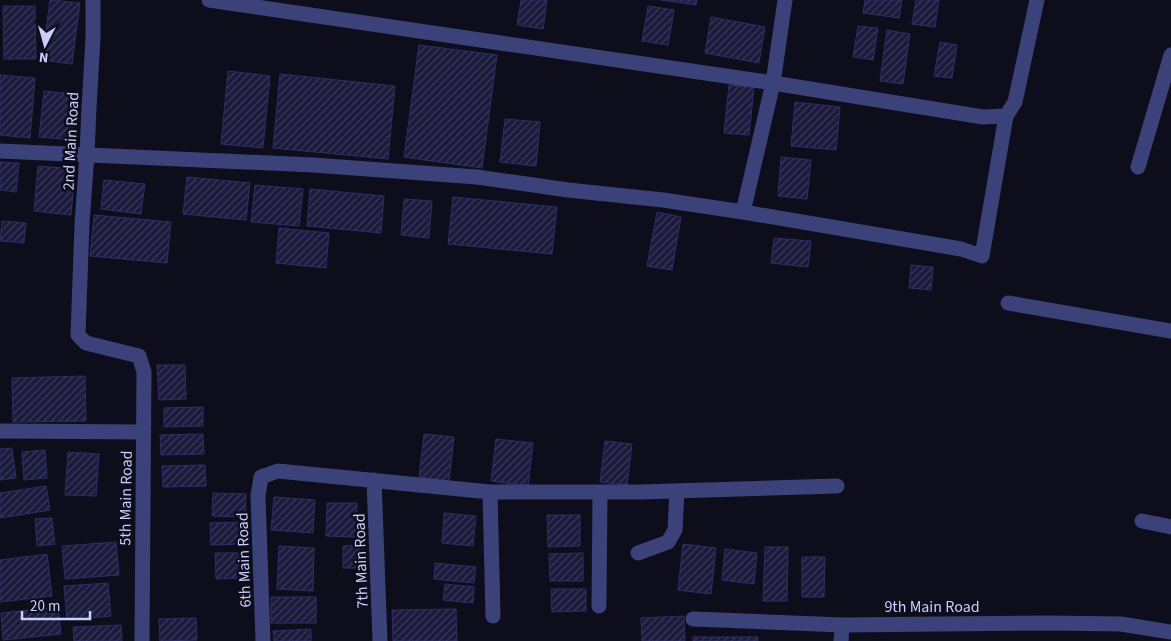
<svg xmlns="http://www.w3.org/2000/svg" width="1171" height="641" viewBox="0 0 1171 641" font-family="'Source Sans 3',sans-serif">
<defs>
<pattern id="building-hatch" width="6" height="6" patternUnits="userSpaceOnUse" patternTransform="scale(1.25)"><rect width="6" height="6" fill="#1b1a3c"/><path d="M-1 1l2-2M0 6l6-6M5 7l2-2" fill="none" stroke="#3b3a59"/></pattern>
</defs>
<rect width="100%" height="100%" fill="#0d0d1c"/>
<path fill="url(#building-hatch)" stroke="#2f2d67" d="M 50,0 L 80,3 L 72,64 L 42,60 Z
M 521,0 L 547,0 L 543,29 L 517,25 Z
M 661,0 L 697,0 L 696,5 Z
M 865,0 L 902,0 L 899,18 L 863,13 Z
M 916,0 L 939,0 L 935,27 L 912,24 Z
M 3,6 L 35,6 L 36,59 L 4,59 Z
M 648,6 L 674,10 L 668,45 L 642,41 Z
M 711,17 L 765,27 L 759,63 L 705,53 Z
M 858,26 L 878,28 L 873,60 L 853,57 Z
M 887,30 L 910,34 L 903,84 L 880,81 Z
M 940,42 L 957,45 L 952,78 L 934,76 Z
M 419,45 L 497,55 L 482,168 L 404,157 Z
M 228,71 L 270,76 L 263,148 L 221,144 Z
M 280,74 L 395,86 L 388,159 L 273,148 Z
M 0,75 L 35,78 L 30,138 L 0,135 Z
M 729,85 L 754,87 L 749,135 L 724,133 Z
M 44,91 L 76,94 L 72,140 L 39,137 Z
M 795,102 L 840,107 L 836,150 L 791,146 Z
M 505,119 L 540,122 L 536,166 L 500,162 Z
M 781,157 L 811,160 L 807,199 L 778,196 Z
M 0,162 L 19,163 L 16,192 L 0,190 Z
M 38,166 L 75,169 L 71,215 L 34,211 Z
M 187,177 L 250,183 L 246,220 L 183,214 Z
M 104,180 L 145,184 L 141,214 L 101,209 Z
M 255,185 L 303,189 L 299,226 L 251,222 Z
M 310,189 L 384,196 L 381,233 L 307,226 Z
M 453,197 L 557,207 L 552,254 L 448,244 Z
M 404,199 L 432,201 L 429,238 L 401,235 Z
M 657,212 L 681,217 L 672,270 L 647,266 Z
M 94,215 L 171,222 L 167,263 L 90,256 Z
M 2,221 L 26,223 L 24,243 L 0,241 Z
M 279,228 L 329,233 L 326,268 L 276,263 Z
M 774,238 L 811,241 L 808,267 L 771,263 Z
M 911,265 L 933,267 L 931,290 L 909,288 Z
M 157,365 L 185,365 L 186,399 L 159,400 Z
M 85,376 L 86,421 L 13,422 L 12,378 Z
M 203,407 L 203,426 L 164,427 L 164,408 Z
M 203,434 L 204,454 L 161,455 L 160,435 Z
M 424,434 L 454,437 L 449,481 L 419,477 Z
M 496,439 L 533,443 L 528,486 L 491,481 Z
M 605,441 L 632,444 L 627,485 L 600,482 Z
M 12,448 L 16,478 L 0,480 L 0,449 Z
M 45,450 L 47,478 L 24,480 L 22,452 Z
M 68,452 L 99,454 L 96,496 L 65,495 Z
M 205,465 L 206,486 L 163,487 L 162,466 Z
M 46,486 L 50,510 L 0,518 L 0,493 Z
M 213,493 L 246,494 L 245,517 L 212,516 Z
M 274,497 L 315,500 L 313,533 L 271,530 Z
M 327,503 L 357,503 L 356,537 L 326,536 Z
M 444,513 L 476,516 L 473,546 L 442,543 Z
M 547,515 L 580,515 L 580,546 L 548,547 Z
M 52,518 L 55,544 L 37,546 L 35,519 Z
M 243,522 L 243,544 L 211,545 L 210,523 Z
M 116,542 L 119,575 L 65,579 L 62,546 Z
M 683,544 L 716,548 L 711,594 L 678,590 Z
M 363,545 L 364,568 L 343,568 L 343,546 Z
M 279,546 L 314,548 L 313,591 L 277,589 Z
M 765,547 L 788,547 L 787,601 L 763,601 Z
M 725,549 L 757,553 L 754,584 L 722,580 Z
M 215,553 L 243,553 L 244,578 L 216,579 Z
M 583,553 L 583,581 L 550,581 L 549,554 Z
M 47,554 L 52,596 L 0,602 L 0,560 Z
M 802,557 L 825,557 L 824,597 L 802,597 Z
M 435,563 L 476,567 L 474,583 L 434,579 Z
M 108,583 L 111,616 L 67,620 L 64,586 Z
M 445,584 L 474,587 L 473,603 L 443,600 Z
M 551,589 L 586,589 L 586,611 L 552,612 Z
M 271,597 L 316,597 L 316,623 L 271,623 Z
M 58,607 L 61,634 L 3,640 L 1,613 Z
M 456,609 L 457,641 L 393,641 L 392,610 Z
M 684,616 L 685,641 L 642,641 L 641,618 Z
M 196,618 L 197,640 L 160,641 L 159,619 Z
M 121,625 L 122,641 L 74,641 L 73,627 Z
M 311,629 L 311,641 L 274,641 L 273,631 Z
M 693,637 L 758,637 L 758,641 L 693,641 Z"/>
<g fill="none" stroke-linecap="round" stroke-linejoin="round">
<path stroke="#3a4279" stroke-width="15" d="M 93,0 L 93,38 L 89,108 L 87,154 L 82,224 L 78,335 L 86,343 L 139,356 L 144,372 L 142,641
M 785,0 L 773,83 L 983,117 L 1006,116 L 1015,102 L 1037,0
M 0,151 L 313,165 L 477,177 L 568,190 L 663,200 L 743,212 L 773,83 L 209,0
M 1138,167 L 1171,55
M 743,212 L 961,249 L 982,256 L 1006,116
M 1008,303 L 1171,331
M 0,431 L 144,432
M 374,480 L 380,641
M 490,492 L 493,616
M 1142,521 L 1171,527
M 638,553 L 668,542 L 675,530 L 677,491
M 599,606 L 600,492
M 693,619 L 842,625 L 1050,623 L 1121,624 L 1171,632
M 263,641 L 258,496 L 261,477 L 278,471 L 490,492 L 641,492 L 837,486
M 841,641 L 842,625"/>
</g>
<g text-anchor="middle" stroke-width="5" stroke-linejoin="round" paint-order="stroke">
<g font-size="16" fill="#cbcdfc" stroke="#0d0d1c">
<text transform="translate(70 141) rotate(-87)" y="6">2nd Main Road</text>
<text transform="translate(125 498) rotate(-89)" y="6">5th Main Road</text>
<text transform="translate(243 560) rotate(-92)" y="6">6th Main Road</text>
<text transform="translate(360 561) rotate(-92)" y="6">7th Main Road</text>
<text x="932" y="612">9th Main Road</text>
</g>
</g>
<g transform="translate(45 45) rotate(186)" stroke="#0d0d1c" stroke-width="4" paint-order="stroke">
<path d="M0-4L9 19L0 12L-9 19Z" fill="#cbcdfc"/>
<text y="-8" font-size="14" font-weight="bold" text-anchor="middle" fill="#cbcdfc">N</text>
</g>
<path d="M22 611v8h68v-8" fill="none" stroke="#cbcdfc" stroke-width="2.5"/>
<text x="30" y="611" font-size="15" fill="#cbcdfc" stroke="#0d0d1c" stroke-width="4" paint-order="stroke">20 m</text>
</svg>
